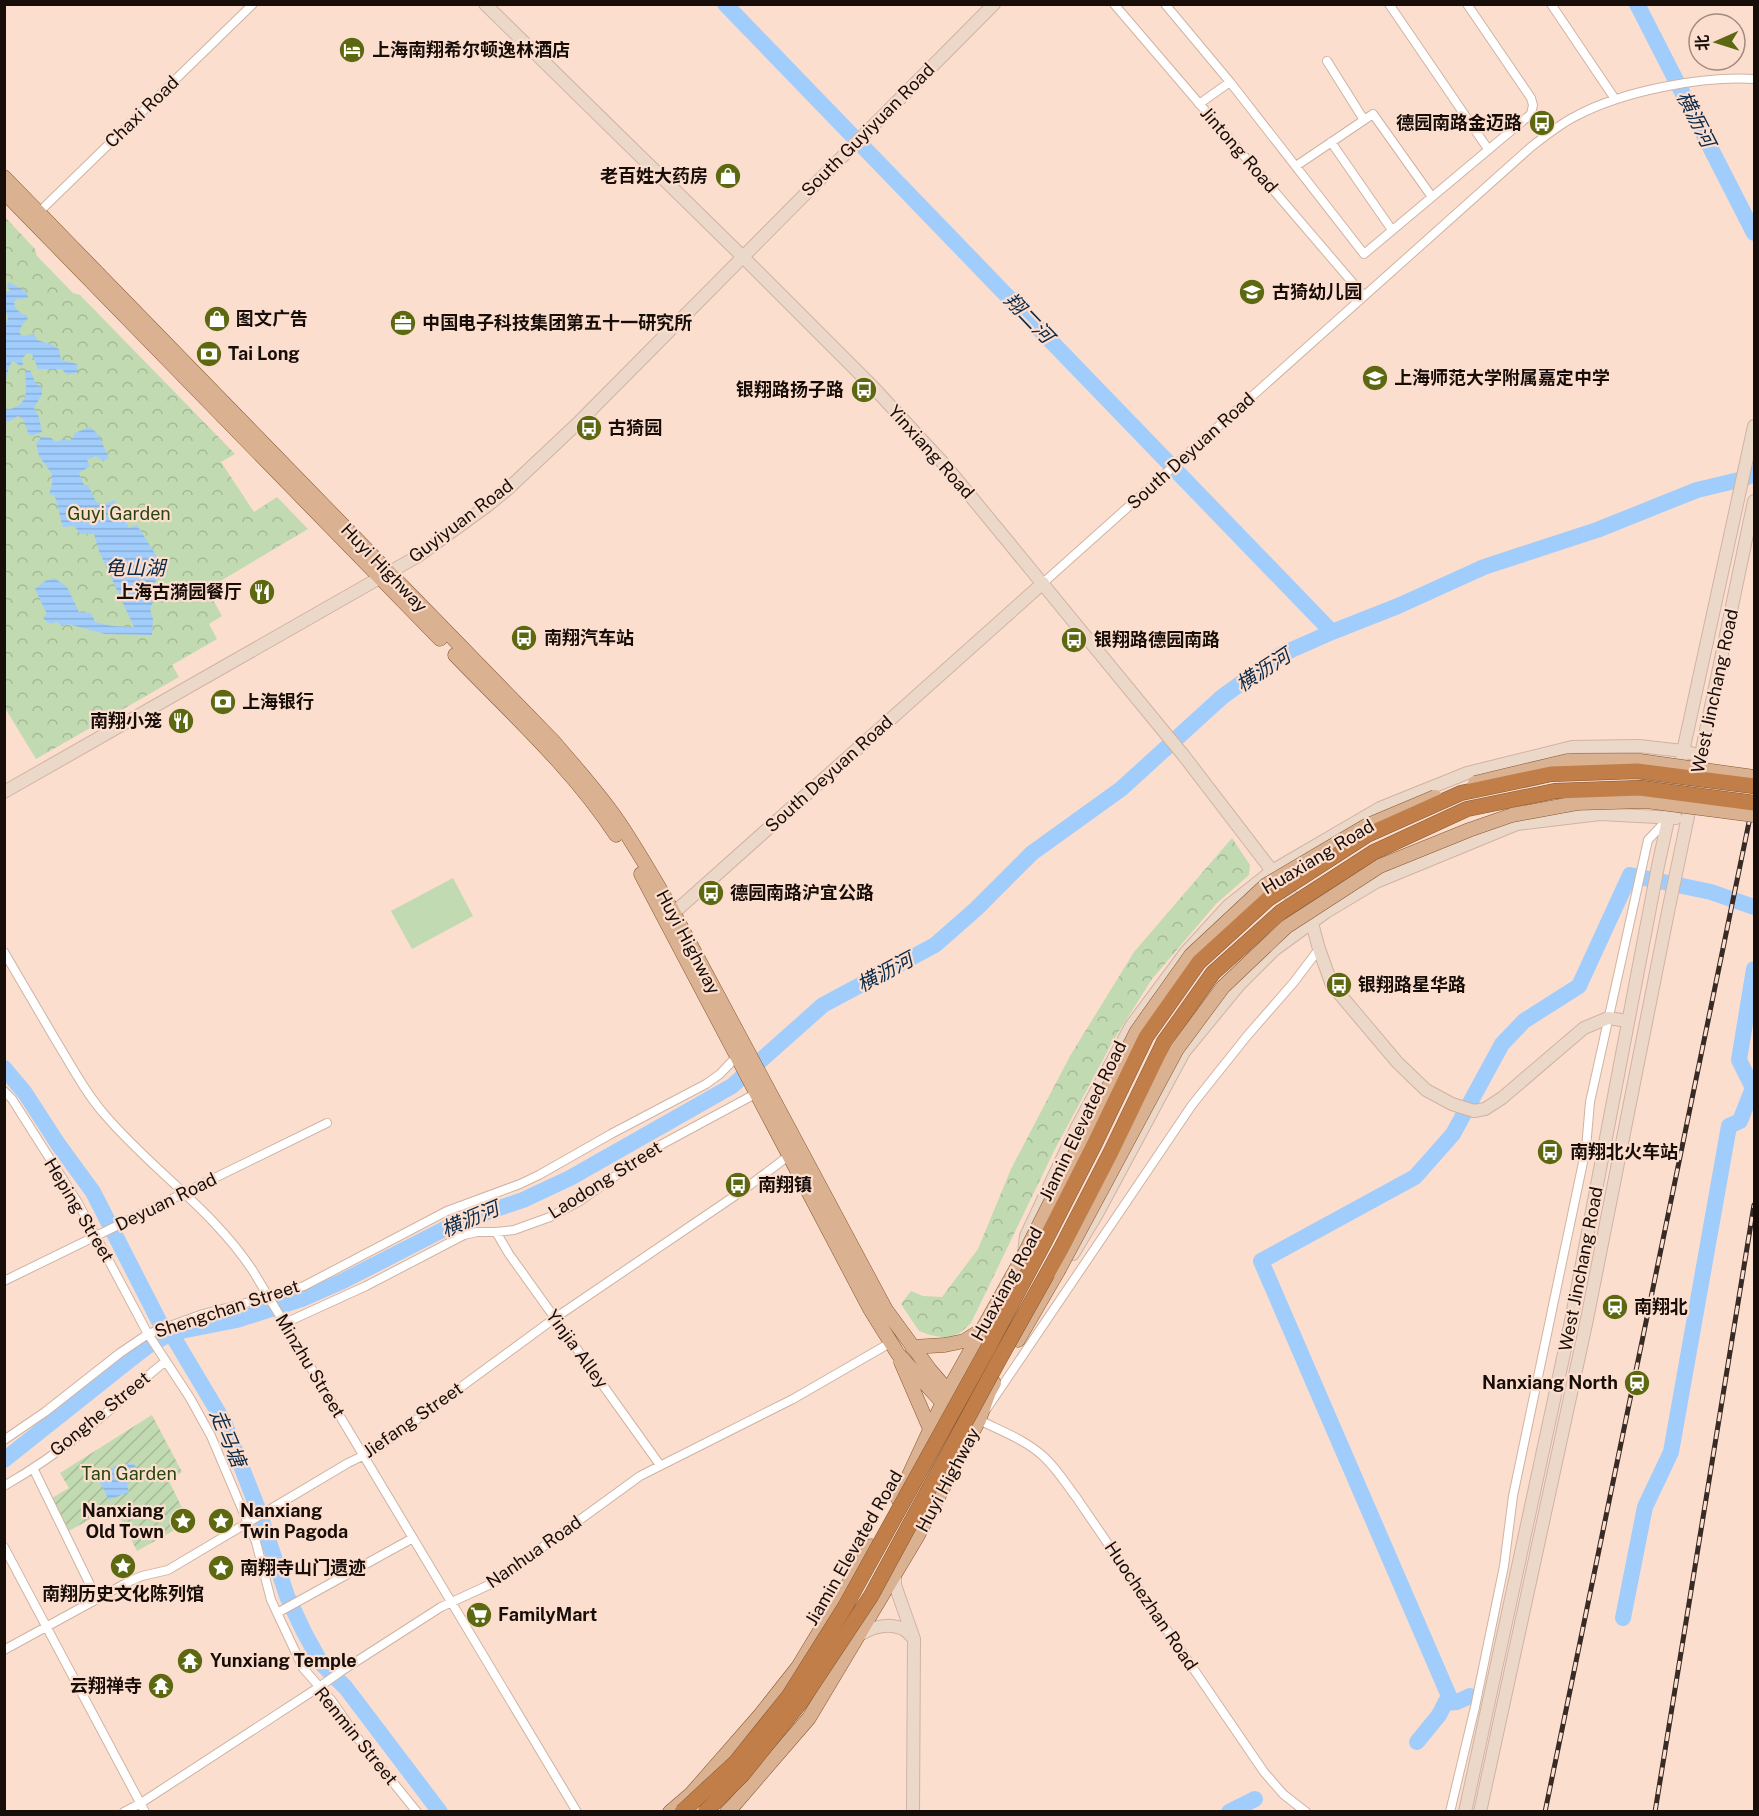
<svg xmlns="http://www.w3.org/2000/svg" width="1759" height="1816" viewBox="0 0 1759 1816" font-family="'Public Sans','Noto Sans SC',sans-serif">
<defs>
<pattern id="park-crowns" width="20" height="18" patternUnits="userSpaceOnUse" patternTransform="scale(1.5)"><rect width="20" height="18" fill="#c1dab2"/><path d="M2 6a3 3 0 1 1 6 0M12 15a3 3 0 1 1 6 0" fill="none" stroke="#a5ba98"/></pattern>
<pattern id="garden-furrows" width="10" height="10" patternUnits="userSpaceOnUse" patternTransform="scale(1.5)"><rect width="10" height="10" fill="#c1dab2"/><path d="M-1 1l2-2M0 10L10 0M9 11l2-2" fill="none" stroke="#a5ba98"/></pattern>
<pattern id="water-rules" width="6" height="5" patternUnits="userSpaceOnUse" patternTransform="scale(1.5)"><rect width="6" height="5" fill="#a1cdfd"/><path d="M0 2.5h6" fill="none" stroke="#8aafd8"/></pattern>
</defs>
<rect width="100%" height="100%" fill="#fcdece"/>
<path fill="url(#park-crowns)" d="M 5,217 L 35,249 L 37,256 L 73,293 L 80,295 L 235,454 L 221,462 L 254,512 L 277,497 L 308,529 L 207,589 L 222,616 L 209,624 L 217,639 L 172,665 L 179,677 L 36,759 L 5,708 Z
M 1232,838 L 1250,865 L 1249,875 L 1216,904 L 1152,979 L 1113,1041 L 1054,1151 L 971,1323 L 960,1333 L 946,1338 L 930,1335 L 919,1331 L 901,1304 L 911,1291 L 923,1296 L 942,1297 L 978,1249 L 1011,1169 L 1070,1056 L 1134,952 Z"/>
<path fill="url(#garden-furrows)" d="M 152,1415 L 182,1472 L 169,1481 L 189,1522 L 137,1551 L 117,1511 L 106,1510 L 69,1531 L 52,1498 L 69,1488 L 60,1473 Z"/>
<path fill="#c1dab2" d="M 453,878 L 473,916 L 412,949 L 391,911 Z"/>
<path fill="url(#water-rules)" d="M 9,282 L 25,291 L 29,298 L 17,299 L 14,302 C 15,310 20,313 27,316 L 27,319 L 22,325 L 19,332 L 22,336 L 34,334 L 37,340 L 50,344 L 59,349 L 61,360 L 77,364 L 78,372 L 67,375 L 62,369 L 38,369 L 32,354 L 27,353 L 22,359 L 23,365 L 21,366 L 13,361 C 7,367 8,375 5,382 C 4,367 2,343 4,329 C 6,321 11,319 5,312 L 5,292 L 11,291 L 7,287 Z
M 30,370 L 36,384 L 42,387 L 42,394 L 34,408 L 39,417 L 42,432 L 32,436 L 28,433 L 24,420 L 18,416 L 8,422 L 4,421 L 5,410 C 29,406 27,392 25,372 Z
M 90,427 L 98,434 L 109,458 L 103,461 L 96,456 L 87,460 L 90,466 L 79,473 L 84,485 L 88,485 L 96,502 L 104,504 L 115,500 L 119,520 L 126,522 L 129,528 L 137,525 L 161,563 L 167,564 L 168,572 L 156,580 L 153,587 L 155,597 L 150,609 L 153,619 L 152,635 L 105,634 L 68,624 L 62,626 L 57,622 L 50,624 L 43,618 L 47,614 L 35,589 L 45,581 L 54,578 L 67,587 L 79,612 L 91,613 L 95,622 L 112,626 L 134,627 L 99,551 L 94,534 L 81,534 L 74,526 L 63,527 C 59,516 59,506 54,495 L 49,494 L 52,484 L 52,474 L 39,456 L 36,443 L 43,436 L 51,438 L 56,442 L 64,439 L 71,441 L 75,433 Z
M 127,1464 L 134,1464 L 139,1473 L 132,1477 L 127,1485 L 129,1492 L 109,1500 L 95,1473 L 106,1471 L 118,1465 L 122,1468 Z"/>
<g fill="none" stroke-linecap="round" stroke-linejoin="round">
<path stroke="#a1cdfd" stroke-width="16" d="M 725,4 L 1332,632
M 1637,4 L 1754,233
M 4,1068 L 25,1093 L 58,1144 L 93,1192 L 160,1323 L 171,1333 L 224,1422 L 258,1509 L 287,1596 L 304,1632 L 321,1663 L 346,1688 L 440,1812
M 4,1460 L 131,1359 L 148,1346 L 171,1333 L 237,1320 L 302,1299 L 343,1281 L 458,1222 L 523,1200 L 570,1178 L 732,1086 L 823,1005 L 935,945 L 976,909 L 1032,853 L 1121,789 L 1222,697 L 1280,655 L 1332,632 L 1398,606 L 1484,567 L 1597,530 L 1697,490 L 1743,479 L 1754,474
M 1623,1618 L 1645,1507 L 1671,1452 L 1729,1126 L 1740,1121 L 1753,1088 L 1739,1060 L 1754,969
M 1445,1703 L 1457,1702 L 1470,1696
M 1417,1742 L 1439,1715 L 1449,1696 L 1261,1261 L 1415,1177 L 1453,1134 L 1502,1044 L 1524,1021 L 1579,986 L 1630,875 L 1711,892 L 1754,907
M 1229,1812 L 1255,1799"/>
<g stroke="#cfb3a3" stroke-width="10">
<path id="street" d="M 1114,4 L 1364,296
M 1165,4 L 1230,82
M 1389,4 L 1488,149
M 1551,4 L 1615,99
M 1327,61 L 1364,120
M 1199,104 L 1230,82 L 1364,254 L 1531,114 L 1533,105 L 1531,98 L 1467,4
M 1331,142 L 1392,230
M 1296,166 L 1373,114 L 1432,197
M 36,215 L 253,4
M 1043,583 L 1531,147 C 1545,136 1560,124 1576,116 C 1623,91 1701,76 1754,79
M 4,952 C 21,981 38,1010 55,1039 C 71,1065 85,1092 105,1115 C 152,1170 213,1210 253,1271 L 577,1812
M 4,1091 L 12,1099 L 78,1203 L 148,1334 L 190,1398 L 211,1436 L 256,1542 L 271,1600 L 303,1668 L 332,1701 L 362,1744 L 417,1812
M 496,1232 L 509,1254 L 660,1465
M 4,1281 L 327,1123
M 285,1323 L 366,1286 L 464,1235 L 477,1232 L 496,1232 L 514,1230 L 550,1217 L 580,1201 L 655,1148 L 757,1093
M 4,1440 L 45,1412 L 120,1353 L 148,1334 L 203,1314 L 269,1297 L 304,1286 L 447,1211 L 520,1184 L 539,1175 L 611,1134 L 706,1084 L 720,1074 L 739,1054
M 33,1468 L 97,1599
M 4,1486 C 34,1469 62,1449 88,1428 C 115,1407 138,1382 165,1362
M 4,1547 L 145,1812
M 277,1613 L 413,1538
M 4,1650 L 130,1581 L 142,1576 L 168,1570 L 348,1463 L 375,1450 L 555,1318 L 742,1191 L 791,1154
M 124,1812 L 141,1803 L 319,1687 L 343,1670 L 441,1607 L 493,1583 L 640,1476 L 793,1399 L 890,1343
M 1306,1812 L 1283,1794 L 1264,1772 L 1076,1497 C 1066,1484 1057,1469 1044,1457 C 1026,1440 1001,1431 979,1420 L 1192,1105 L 1247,1036 L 1294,982 L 1319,949
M 1450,1812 L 1475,1707 L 1504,1566 L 1513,1496 L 1586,1148 L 1590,1102 L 1648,840 L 1667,820"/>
</g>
<g stroke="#cfb3a3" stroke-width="14">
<path id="secondary" d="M 485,4 L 742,256 L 874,388 L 945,465 L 1184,756 L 1312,923 L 1319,949 L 1332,985 L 1397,1062 L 1426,1090 L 1452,1104 L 1474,1111 L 1485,1109 L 1502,1098 L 1584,1028 L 1608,1018 L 1628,1021
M 4,792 L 418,556 L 487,506 L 509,488 L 580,421 L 994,4
M 668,918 L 1043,583
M 1024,1253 L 1026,1236 L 1077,1127 L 1131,1026 L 1186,952 L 1228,906 L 1272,871 L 1380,808 L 1467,773 L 1572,747 L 1639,746 L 1683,751 L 1701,756
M 1073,1254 L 1097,1214 L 1184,1052 L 1239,985 L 1274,950 L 1326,912 L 1376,882 L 1517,824 L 1600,814 L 1676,818
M 859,1635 C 871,1628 888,1622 903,1629 C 907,1631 911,1636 914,1639 L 895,1585 L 895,1575
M 913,1812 L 914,1639
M 1465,1812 L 1571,1321 L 1658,866 L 1754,426
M 1480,1812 L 1586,1324 L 1669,907 L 1754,501"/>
</g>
<g stroke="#865732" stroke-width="15">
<path id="primary" d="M 4,177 L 554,742 C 576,768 599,793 618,821 C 637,849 654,879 671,908 L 886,1310 L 930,1370 L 948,1391 L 979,1420
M 4,192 L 440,639
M 455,655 C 510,712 573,769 616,835
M 641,874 L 870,1309 L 898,1354 L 942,1402 L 970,1438
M 1018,1340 L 1058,1271
M 912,1347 L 945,1345 L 964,1341 L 980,1331
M 901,1362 L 930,1429
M 898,1499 L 948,1391 L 1024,1255
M 670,1812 L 691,1794 L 761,1714 L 798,1667 L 871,1546
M 727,1812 L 734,1805 L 809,1718 L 917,1537 L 979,1420 L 989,1392 L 994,1383"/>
</g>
<use href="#street" stroke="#fff" stroke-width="8"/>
<use href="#secondary" stroke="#ecd8c8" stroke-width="12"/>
<use href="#primary" stroke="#dab291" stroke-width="14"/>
<g stroke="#382b25" stroke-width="5">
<path id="rail" d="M 1545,1812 L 1754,798
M 1655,1812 L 1754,1205"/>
</g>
<use href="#rail" stroke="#fcdece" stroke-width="3" stroke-dasharray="9" stroke-linecap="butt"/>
<g stroke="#865732" stroke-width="15" stroke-linecap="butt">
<path id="primary-bridge" d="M 1475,783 L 1567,761 L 1640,761 L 1754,777
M 1024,1255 L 1137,1031 L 1191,955 L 1266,885 L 1366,826 L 1435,797
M 1058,1271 L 1177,1049 L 1223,987 L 1286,927 L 1380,866 L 1469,830 L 1512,815 L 1577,803 L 1646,801 L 1754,815"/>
</g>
<g stroke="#865732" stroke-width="16" stroke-linecap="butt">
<path id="highway-bridge" d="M 682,1812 L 736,1762 L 789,1696 L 845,1607 L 988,1348 L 1045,1241 L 1094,1145 L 1146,1037 L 1199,962 L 1268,899 L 1367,835 L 1461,793 L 1551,774 L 1637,771 L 1754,786
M 705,1812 L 743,1774 L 800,1703 L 871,1596 L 1000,1358 L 1061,1249 L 1111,1152 L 1164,1042 L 1213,973 L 1281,912 L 1374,852 L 1467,809 L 1555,791 L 1640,788 L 1754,803"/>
</g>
<use href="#primary-bridge" stroke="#dab291" stroke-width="14"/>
<use href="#highway-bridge" stroke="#c17e48" stroke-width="15"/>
</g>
<defs>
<g id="hotel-disc" transform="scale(1.35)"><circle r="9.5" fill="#5d6911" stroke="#fcdece"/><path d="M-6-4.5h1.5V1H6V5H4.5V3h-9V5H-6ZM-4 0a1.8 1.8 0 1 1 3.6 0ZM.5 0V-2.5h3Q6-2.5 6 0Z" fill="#fff"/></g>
<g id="bus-disc" transform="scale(1.35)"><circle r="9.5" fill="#5d6911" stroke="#fcdece"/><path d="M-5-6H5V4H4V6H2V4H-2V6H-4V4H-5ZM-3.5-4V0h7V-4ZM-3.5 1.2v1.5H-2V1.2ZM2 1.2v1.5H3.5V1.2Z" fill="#fff"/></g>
<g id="shop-disc" transform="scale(1.35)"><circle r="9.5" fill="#5d6911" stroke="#fcdece"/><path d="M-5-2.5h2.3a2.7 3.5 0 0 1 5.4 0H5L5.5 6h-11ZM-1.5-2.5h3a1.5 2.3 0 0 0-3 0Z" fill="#fff"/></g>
<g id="school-disc" transform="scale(1.35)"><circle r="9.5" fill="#5d6911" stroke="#fcdece"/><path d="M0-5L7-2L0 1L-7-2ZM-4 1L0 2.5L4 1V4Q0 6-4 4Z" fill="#fff"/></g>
<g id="office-disc" transform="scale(1.35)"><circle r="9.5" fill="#5d6911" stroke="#fcdece"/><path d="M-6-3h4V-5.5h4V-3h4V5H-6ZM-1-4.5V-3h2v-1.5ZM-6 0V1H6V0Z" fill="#fff"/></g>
<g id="bank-disc" transform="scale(1.35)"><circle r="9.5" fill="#5d6911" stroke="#fcdece"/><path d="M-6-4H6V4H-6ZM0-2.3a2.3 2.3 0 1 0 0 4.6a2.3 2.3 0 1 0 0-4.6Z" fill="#fff"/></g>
<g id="restaurant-disc" transform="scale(1.35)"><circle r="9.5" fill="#5d6911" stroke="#fcdece"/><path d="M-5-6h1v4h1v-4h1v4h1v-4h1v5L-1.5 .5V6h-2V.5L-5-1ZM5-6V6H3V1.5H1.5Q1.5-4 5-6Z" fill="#fff"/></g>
<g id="station-disc" transform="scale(1.35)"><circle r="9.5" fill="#5d6911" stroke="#fcdece"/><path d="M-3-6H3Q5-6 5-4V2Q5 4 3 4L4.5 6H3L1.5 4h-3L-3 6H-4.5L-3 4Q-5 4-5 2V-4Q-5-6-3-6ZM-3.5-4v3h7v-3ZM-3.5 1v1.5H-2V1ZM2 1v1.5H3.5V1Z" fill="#fff"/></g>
<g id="sight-disc" transform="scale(1.35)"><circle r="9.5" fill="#5d6911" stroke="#fcdece"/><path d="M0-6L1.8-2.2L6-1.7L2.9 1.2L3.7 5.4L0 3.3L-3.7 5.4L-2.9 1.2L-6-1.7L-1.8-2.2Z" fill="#fff"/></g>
<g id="supermarket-disc" transform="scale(1.35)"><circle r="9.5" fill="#5d6911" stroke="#fcdece"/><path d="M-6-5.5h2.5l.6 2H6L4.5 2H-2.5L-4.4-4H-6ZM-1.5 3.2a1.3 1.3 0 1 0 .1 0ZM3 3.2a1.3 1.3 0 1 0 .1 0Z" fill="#fff"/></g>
<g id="temple-disc" transform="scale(1.35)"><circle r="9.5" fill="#5d6911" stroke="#fcdece"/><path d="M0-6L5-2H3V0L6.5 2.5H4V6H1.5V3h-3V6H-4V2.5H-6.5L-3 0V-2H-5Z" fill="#fff"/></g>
</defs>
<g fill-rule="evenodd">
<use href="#hotel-disc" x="352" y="50"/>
<use href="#bus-disc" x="1542" y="123"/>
<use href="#shop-disc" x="728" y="176"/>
<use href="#school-disc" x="1252" y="292"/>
<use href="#shop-disc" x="217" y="319"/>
<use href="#office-disc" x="403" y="323"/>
<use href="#bank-disc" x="209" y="354"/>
<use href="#school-disc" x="1375" y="378"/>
<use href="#bus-disc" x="864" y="390"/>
<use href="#bus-disc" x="589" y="428"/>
<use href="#restaurant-disc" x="262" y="592"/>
<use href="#bus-disc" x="524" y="638"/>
<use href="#bus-disc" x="1074" y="640"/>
<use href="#bank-disc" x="223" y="702"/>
<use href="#restaurant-disc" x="181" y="721"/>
<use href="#bus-disc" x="711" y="893"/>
<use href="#bus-disc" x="1339" y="985"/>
<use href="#bus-disc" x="1550" y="1152"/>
<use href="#bus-disc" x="738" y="1185"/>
<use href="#station-disc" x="1615" y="1307"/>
<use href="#station-disc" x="1637" y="1383"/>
<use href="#sight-disc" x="183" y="1521"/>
<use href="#sight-disc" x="221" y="1521"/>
<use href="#sight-disc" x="123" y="1566"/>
<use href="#sight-disc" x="221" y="1568"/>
<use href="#supermarket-disc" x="479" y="1615"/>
<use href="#temple-disc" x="190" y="1661"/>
<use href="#temple-disc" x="161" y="1686"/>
</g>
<g text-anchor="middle" stroke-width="4.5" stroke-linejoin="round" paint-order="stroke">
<g font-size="18" font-weight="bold" fill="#180e09" stroke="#fcdece" text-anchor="start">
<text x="372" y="56">上海南翔希尔顿逸林酒店</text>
<text x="1522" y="129" text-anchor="end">德园南路金迈路</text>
<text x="708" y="182" text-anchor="end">老百姓大药房</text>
<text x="1272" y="298">古猗幼儿园</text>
<text x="236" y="325">图文广告</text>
<text x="422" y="329">中国电子科技集团第五十一研究所</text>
<text x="228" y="360">Tai Long</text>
<text x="1394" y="384">上海师范大学附属嘉定中学</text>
<text x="844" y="396" text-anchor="end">银翔路扬子路</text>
<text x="608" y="434">古猗园</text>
<text x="242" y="598" text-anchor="end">上海古漪园餐厅</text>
<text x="544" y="644">南翔汽车站</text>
<text x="1094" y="646">银翔路德园南路</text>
<text x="242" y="708">上海银行</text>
<text x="162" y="727" text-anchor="end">南翔小笼</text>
<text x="730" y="899">德园南路沪宜公路</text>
<text x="1358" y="991">银翔路星华路</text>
<text x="1570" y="1158">南翔北火车站</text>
<text x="758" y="1191">南翔镇</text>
<text x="1634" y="1313">南翔北</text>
<text x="1618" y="1389" text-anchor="end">Nanxiang North</text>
<text x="164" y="1517" text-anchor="end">Nanxiang<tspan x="164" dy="21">Old Town</tspan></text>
<text x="240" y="1517">Nanxiang<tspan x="240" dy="21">Twin Pagoda</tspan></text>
<text x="240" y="1574">南翔寺山门遗迹</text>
<text x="123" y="1600" text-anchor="middle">南翔历史文化陈列馆</text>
<text x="498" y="1621">FamilyMart</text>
<text x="210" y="1667">Yunxiang Temple</text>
<text x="142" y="1692" text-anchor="end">云翔禅寺</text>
</g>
<g font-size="18" fill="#180e09" stroke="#fcdece">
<text transform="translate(142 112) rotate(-44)" y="6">Chaxi Road</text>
<text transform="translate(868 130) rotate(-45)" y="6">South Guyiyuan Road</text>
<text transform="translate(1239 150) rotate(49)" y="6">Jintong Road</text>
<text transform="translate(1191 451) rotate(-42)" y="6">South Deyuan Road</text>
<text transform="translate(931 452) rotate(48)" y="6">Yinxiang Road</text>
<text transform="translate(461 521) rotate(-37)" y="6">Guyiyuan Road</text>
<text transform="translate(384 568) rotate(46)" y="6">Huyi Highway</text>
<text transform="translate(1715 691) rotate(-78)" y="6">West Jinchang Road</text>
<text transform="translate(829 774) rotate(-42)" y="6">South Deyuan Road</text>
<text transform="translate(1318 857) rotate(-31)" y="6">Huaxiang Road</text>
<text transform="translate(688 942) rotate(62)" y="6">Huyi Highway</text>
<text transform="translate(1083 1121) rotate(-64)" y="6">Jiamin Elevated Road</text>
<text transform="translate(605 1180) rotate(-32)" y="6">Laodong Street</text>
<text transform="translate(166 1202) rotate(-26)" y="6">Deyuan Road</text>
<text transform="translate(79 1210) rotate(59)" y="6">Heping Street</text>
<text transform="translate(1581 1269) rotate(-79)" y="6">West Jinchang Road</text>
<text transform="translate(1007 1284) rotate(-61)" y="6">Huaxiang Road</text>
<text transform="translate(227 1309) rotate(-18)" y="6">Shengchan Street</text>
<text transform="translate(577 1349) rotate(54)" y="6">Yinjia Alley</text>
<text transform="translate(310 1366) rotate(59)" y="6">Minzhu Street</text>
<text transform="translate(100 1414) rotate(-39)" y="6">Gonghe Street</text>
<text transform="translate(413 1420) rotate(-35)" y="6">Jiefang Street</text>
<text transform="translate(948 1480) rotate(-62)" y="6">Huyi Highway</text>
<text transform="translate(854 1548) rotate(-60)" y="6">Jiamin Elevated Road</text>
<text transform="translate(534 1552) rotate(-35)" y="6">Nanhua Road</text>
<text transform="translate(1151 1606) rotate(56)" y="6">Huochezhan Road</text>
<text transform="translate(356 1736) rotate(51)" y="6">Renmin Street</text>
</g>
<g font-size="18" fill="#27450c" stroke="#fcdece">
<text x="119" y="520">Guyi Garden</text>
<text x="129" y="1480">Tan Garden</text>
</g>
<g font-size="20" font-style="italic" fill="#0a2a49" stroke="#fcdece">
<text transform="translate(1696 119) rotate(63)" y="7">横沥河</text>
<text transform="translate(1029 318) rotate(46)" y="7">翔二河</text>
<text x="135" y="575">龟山湖</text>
<text transform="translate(1263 670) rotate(-33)" y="7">横沥河</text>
<text transform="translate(885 972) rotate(-28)" y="7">横沥河</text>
<text transform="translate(470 1219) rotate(-23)" y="7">横沥河</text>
<text transform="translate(228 1438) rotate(67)" y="7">走马塘</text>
</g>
</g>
<rect width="1759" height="1816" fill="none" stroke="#180e09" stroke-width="12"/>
<g transform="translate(1717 42) rotate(267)"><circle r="28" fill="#fcdece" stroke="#a18b7f" stroke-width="1.5"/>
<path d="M0-4.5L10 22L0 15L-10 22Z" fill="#5d6911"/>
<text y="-9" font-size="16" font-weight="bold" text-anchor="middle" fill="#180e09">北</text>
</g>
</svg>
